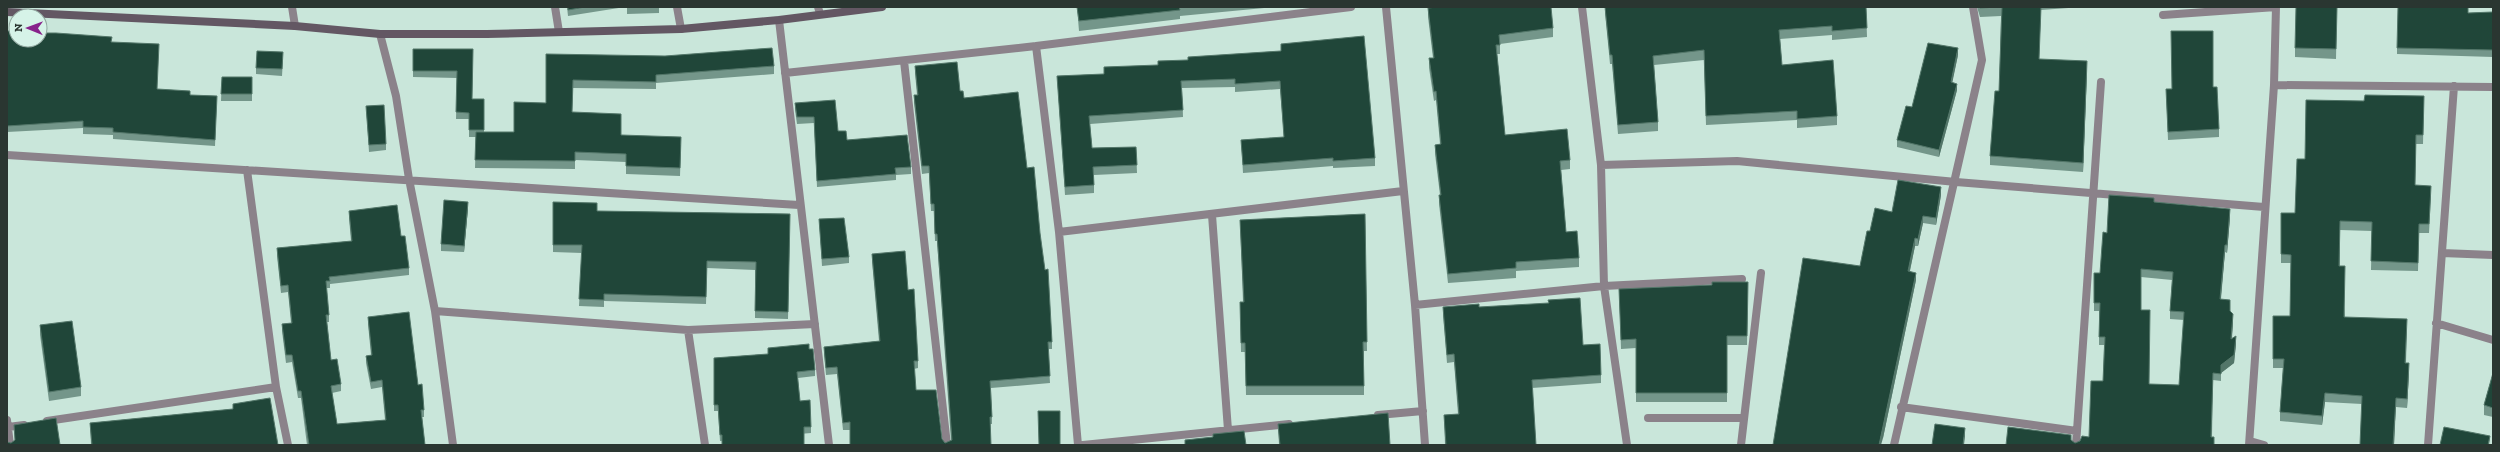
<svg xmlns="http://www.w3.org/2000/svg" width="2500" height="452" viewBox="0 0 2500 452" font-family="'Zilla Slab',serif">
<rect width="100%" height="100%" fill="#c9e6da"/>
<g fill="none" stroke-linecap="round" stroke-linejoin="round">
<path stroke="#8b828a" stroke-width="8" d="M 292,7 L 295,26
M 555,7 L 559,32
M 677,7 L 681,29
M 818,7 L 820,14
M 1386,7 L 1415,305 L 1425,445
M 1582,7 L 1601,165 L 1604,286 L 1627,445
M 2163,15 L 2276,7
M 779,20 L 829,445
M 380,34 L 396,96 L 409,179 L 435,311 L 453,445
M 1036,46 L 1059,232 L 1078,445
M 904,61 L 947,445
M 785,73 L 1036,46 L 1351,7
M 2274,85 L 2493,87
M 7,155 L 799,205
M 1601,165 L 1737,161 L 1956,182 L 2264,207
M 247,170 L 276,387 L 288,445
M 1212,215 L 1228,430
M 1059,232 L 1403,191
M 2442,253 L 2493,255
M 1415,305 L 1604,286 L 1742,279
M 435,311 L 688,330 L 815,324
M 2436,323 L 2493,340
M 688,330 L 705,445
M 1901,407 L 2077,431
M 1378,415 L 1423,411
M 1648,418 L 1744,418
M 7,420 L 10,445
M 47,421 L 276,387
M 8,427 L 24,425
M 2250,441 L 2264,445
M 1083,445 L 1289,424
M 1741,445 L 1761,273
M 1894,445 L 1982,60 L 1973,7
M 2076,445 L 2101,82
M 2249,445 L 2274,85 L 2276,7
M 2428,445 L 2454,86"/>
<path stroke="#635763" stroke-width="8" d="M 7,12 L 295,26 L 380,34 L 487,34 L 681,29 L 779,20 L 882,7"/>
</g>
<path fill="#74968a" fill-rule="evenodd" d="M 567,7 L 625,7 L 568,16 Z
M 627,7 L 659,7 L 659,13 L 627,14 Z
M 1077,7 L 1274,7 L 1180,16 L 1180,19 L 1079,31 Z
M 1605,7 L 1866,7 L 1867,37 L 1832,40 L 1832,35 L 1780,39 L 1782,65 L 1837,116 L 1837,125 L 1797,128 L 1797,120 L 1706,125 L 1704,60 L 1654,65 L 1658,122 L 1658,131 L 1618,134 L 1612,64 L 1610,64 L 1605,13 Z
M 1977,7 L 2082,7 L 2041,10 L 2039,59 L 2087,70 L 2083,172 L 1990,165 L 1990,156 L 1999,91 L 2001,16 L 1980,17 Z
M 2337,7 L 2336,59 L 2295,57 L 2295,48 Z
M 1428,8 L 1553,28 L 1553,37 L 1500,44 L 1500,54 L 1497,54 L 1505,135 L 1570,160 L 1570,169 L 1561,170 L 1566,232 L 1579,258 L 1579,267 L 1516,271 L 1516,278 L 1448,283 L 1439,204 L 1439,195 L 1440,195 L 1435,154 L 1435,145 L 1440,144 L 1436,100 L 1434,101 L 1429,68 L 1429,58 L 1433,58 L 1428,17 Z
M 2493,12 L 2493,57 L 2397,54 L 2397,48 L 2468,13 Z
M 7,31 L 16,40 L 112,42 L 157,89 L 190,95 L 217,96 L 215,146 L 113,139 L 113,135 L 83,134 L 83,128 L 7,132 Z
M 1281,44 L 1375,158 L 1375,166 L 1333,168 L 1333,166 L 1243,173 L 1241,140 L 1284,137 L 1280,89 L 1235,92 L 1235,87 L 1182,88 L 1183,117 L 1090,124 L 1092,148 L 1136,147 L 1137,173 L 1094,175 L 1094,193 L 1065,195 L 1057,76 L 1104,74 L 1188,60 L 1281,51 Z
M 413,49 L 473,49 L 472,99 L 484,99 L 484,132 L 514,132 L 546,103 L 546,54 L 774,66 L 774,74 L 656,83 L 656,89 L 573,88 L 572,112 L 621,135 L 681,145 L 680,176 L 626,174 L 626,162 L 575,160 L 575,169 L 475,168 L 476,137 L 469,137 L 469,119 L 456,119 L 457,78 L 413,77 Z
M 1958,55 L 1952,82 L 1957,90 L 1939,157 L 1897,147 L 1897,140 L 1912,107 Z
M 283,59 L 282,76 L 256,74 L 256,68 Z
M 915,66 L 960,91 L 964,98 L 1027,168 L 1040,233 L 1052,342 L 1052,349 L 1048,349 L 1050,383 L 991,388 L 992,417 L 992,424 L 990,424 L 991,445 L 850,445 L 850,430 L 843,430 L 837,374 L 826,375 L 824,354 L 824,347 L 879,341 L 872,261 L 872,254 L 908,290 L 918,361 L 918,368 L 914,369 L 916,390 L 942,439 L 945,443 L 951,441 L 937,241 L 935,241 L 934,211 L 931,211 L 929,173 L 922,174 L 914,103 L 914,95 L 917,95 L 915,73 Z
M 222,77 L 252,77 L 252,101 L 221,101 Z
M 2213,87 L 2219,129 L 2219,137 L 2168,140 L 2166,89 Z
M 2424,96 L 2423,144 L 2416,144 L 2415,185 L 2431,195 L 2429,233 L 2419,233 L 2418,271 L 2371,270 L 2372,231 L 2340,230 L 2340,266 L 2345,317 L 2407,328 L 2406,363 L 2409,372 L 2407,408 L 2396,407 L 2394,445 L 2360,445 L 2362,404 L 2325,402 L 2322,425 L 2280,421 L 2280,412 L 2283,368 L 2273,368 L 2273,316 L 2290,316 L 2291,263 L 2281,263 L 2281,213 L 2295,213 L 2305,159 L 2364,101 Z
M 795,103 L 838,131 L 847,140 L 911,167 L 911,174 L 896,175 L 896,180 L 817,187 L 814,123 L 797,124 L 795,110 Z
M 366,106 L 386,144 L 386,150 L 369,152 Z
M 1941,195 L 1936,225 L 1923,223 L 1918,246 L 1915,246 L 1910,271 L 1916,280 L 1883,438 L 1860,266 L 1870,231 Z
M 553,202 L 597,211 L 790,214 L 788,319 L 755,318 L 755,270 L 707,268 L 706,304 L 604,301 L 604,307 L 579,306 L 582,253 L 553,252 Z
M 2154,202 L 2230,217 L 2227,253 L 2225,252 L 2221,299 L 2230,311 L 2233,322 L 2232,339 L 2236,344 L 2234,363 L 2221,373 L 2221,381 L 2213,380 L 2212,437 L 2214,445 L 2006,445 L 2071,440 L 2075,443 L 2089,437 L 2103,381 L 2104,345 L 2099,345 L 2099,311 L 2094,311 L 2094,273 L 2100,273 L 2107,233 ZM 2141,277 L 2172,280 L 2170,311 L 2170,319 L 2184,320 L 2179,385 L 2149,384 L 2141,310 Z
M 468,208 L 464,252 L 441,251 L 441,244 Z
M 349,211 L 401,236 L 409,268 L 409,275 L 330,284 L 330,288 L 326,288 L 329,315 L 329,322 L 327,322 L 331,360 L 341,384 L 341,391 L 332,393 L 337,424 L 385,420 L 382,387 L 371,389 L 366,363 L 366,356 L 371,355 L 368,324 L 368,317 L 418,385 L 424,410 L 424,417 L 422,417 L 425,445 L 307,445 L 301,398 L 298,398 L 292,362 L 286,363 L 282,331 L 282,324 L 291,323 L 288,292 L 281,293 L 277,256 L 277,248 L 351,241 L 349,218 Z
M 1365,214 L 1367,351 L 1364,351 L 1364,395 L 1246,395 L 1245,352 L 1241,352 L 1240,302 L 1243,302 L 1240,220 Z
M 819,219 L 849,257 L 849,263 L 822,266 Z
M 1748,282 L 1747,345 L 1727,345 L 1727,402 L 1636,402 L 1636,348 L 1621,349 L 1619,289 L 1712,285 Z
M 1443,307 L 1479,307 L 1583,345 L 1601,375 L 1601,383 L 1532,388 L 1536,445 L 1445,445 L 1444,415 L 1458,414 L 1454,362 L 1447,363 L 1443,315 Z
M 40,325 L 81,387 L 81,396 L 49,401 L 40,335 Z
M 768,348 L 809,349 L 815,370 L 815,376 L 798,378 L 800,401 L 811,427 L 811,433 L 720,441 L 718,411 L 714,411 L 714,358 L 768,354 Z
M 2493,373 L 2493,417 L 2484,415 L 2484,405 Z
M 233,404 L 278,445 L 91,445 L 90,423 L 233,409 Z
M 1278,424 L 1390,445 L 1279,445 Z"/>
<path fill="#537669" d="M 1958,48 L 1958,55 L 1951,89 L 1951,82 Z
M 2087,61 L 2087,70 L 2083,172 L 2083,163 Z
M 1957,84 L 1957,90 L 1939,157 L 1939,150 Z
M 1941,187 L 1941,195 L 1936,225 L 1936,218 Z
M 468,202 L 468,208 L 464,252 L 464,246 Z
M 2230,209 L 2230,217 L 2227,253 L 2227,245 Z
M 1923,216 L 1923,223 L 1918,246 L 1918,239 Z
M 1915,238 L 1915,246 L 1908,279 L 1908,271 Z
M 2225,245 L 2225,252 L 2220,307 L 2220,299 Z
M 1916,273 L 1916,280 L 1883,438 L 1881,445 L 1879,445 Z
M 2233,314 L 2233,322 L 2231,347 L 2231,339 Z
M 2236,336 L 2236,344 L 2234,363 L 2221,373 L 2221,365 Z
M 2409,363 L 2409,372 L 2407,408 L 2407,399 Z
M 2325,393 L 2325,402 L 2322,425 L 2322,416 Z
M 2396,398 L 2394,445 L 2393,445 Z
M 1965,428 L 1965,436 L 1964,445 L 1963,445 Z
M 2490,436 L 2489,445 L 2488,445 Z"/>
<path fill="#204639" stroke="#537669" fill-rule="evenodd" d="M 568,7 L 585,7 L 568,10 Z
M 1077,7 L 1179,7 L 1180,10 L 1079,21 Z
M 1437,7 L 1551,7 L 1553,28 L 1499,35 L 1500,45 L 1496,45 L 1505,135 L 1567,129 L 1570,160 L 1560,161 L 1566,232 L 1577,231 L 1579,258 L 1516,262 L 1516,268 L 1448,274 L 1439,195 L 1441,195 L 1435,145 L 1441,144 L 1436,91 L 1434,92 L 1429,58 L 1434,58 L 1428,8 Z
M 1605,7 L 1866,7 L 1867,28 L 1832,31 L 1832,26 L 1779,30 L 1782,65 L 1833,60 L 1837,116 L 1797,119 L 1797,111 L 1706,116 L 1704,50 L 1653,56 L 1658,122 L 1618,125 L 1612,55 L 1610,55 Z
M 1980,7 L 1999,7 L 1980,8 Z
M 2002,7 L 2041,7 L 2039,59 L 2087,61 L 2083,163 L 1990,156 L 1995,91 L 1999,91 Z
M 2296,7 L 2337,7 L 2336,49 L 2295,48 Z
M 2398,7 L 2468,7 L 2468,13 L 2493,12 L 2493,50 L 2397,48 Z
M 7,31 L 16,31 L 16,40 L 40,40 L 40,33 L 56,33 L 112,37 L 111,42 L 159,44 L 157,89 L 190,91 L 190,95 L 217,96 L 215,140 L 113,132 L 113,128 L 83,127 L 83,121 L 7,126 Z
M 2171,31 L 2213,31 L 2213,87 L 2217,87 L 2219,129 L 2168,132 L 2166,89 L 2172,89 Z
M 1364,36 L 1375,158 L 1333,161 L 1333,158 L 1243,165 L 1241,140 L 1284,137 L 1280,81 L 1235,84 L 1235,79 L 1181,81 L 1183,110 L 1089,116 L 1092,148 L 1136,147 L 1137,165 L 1093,167 L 1094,185 L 1065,187 L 1057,76 L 1104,74 L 1104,67 L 1158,65 L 1158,61 L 1188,60 L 1188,57 L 1281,51 L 1281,44 Z
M 1928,43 L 1958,48 L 1951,82 L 1957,84 L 1939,150 L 1897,140 L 1906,106 L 1912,107 Z
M 772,48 L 774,66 L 656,75 L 656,82 L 573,80 L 572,112 L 621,114 L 621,135 L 681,137 L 680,168 L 626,166 L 626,154 L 575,152 L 575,161 L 475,160 L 476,132 L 514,132 L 514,102 L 546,103 L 546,54 L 665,56 Z
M 413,49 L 473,49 L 472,99 L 484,99 L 484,130 L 469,130 L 469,113 L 456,112 L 457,71 L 413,71 Z
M 257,51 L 283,52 L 282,69 L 256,68 Z
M 957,62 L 960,91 L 963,91 L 964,98 L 1018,92 L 1027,168 L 1034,167 L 1040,233 L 1045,270 L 1048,269 L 1052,342 L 1048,342 L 1050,376 L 990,381 L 992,417 L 990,417 L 991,445 L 850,445 L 850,422 L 843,423 L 837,367 L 826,368 L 824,347 L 880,341 L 872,254 L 905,251 L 908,290 L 914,289 L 918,361 L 914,361 L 916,390 L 936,390 L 942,439 L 945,443 L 952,440 L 937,234 L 935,234 L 934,204 L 931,204 L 929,166 L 922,166 L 914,95 L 918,95 L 915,66 Z
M 222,77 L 252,77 L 252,94 L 221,94 Z
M 2365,95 L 2424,96 L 2423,135 L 2416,135 L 2415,185 L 2431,186 L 2429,224 L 2419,224 L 2418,263 L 2371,261 L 2372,222 L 2340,221 L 2339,266 L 2345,266 L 2344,317 L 2407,319 L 2405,363 L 2409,363 L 2407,399 L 2396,398 L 2393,445 L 2360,445 L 2362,396 L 2325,393 L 2322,416 L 2280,412 L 2284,359 L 2273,359 L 2273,316 L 2290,316 L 2291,255 L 2281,254 L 2281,213 L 2295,213 L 2297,159 L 2305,159 L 2306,100 L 2364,101 Z
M 835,100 L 838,131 L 846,131 L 847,140 L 907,135 L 911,167 L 895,168 L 896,174 L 817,181 L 814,117 L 797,117 L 795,103 Z
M 384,105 L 386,144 L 369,145 L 366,106 Z
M 1898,180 L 1941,187 L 1936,218 L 1923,216 L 1918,239 L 1915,238 L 1908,271 L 1916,273 L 1879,445 L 1773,445 L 1803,258 L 1860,266 L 1867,231 L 1870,231 L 1875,208 L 1892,212 Z
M 2109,195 L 2154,198 L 2154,202 L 2230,209 L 2227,245 L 2225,245 L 2220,299 L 2230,300 L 2230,311 L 2233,314 L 2231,339 L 2236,336 L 2234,355 L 2221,365 L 2221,374 L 2213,373 L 2211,437 L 2214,437 L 2214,445 L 2006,445 L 2008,427 L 2071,435 L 2071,440 L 2075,443 L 2080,441 L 2082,436 L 2089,437 L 2091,381 L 2103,381 L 2105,337 L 2099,337 L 2100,303 L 2094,303 L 2094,273 L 2100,273 L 2103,232 L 2107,233 ZM 2141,269 L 2173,272 L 2170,311 L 2184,312 L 2179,385 L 2149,384 L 2150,310 L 2141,310 Z
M 444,200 L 468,202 L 464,246 L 441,244 Z
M 553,202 L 597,203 L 597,211 L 790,214 L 788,312 L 755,311 L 756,262 L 707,261 L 706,297 L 604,294 L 604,300 L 579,299 L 582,245 L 553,245 Z
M 397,205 L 401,236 L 405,236 L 409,268 L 329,277 L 330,281 L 326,281 L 329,315 L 326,315 L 331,360 L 337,359 L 341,384 L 331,386 L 337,424 L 386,420 L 382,380 L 371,382 L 366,356 L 372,355 L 368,317 L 409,312 L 418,385 L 422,384 L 424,410 L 421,410 L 425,445 L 309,445 L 301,391 L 298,391 L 292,355 L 286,355 L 282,324 L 292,323 L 288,285 L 281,286 L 277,248 L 352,241 L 349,211 Z
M 1365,214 L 1367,342 L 1363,342 L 1364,386 L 1246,386 L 1245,343 L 1241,343 L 1240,302 L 1244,302 L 1240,220 Z
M 844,218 L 849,257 L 822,259 L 819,219 Z
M 1712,282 L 1748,282 L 1747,336 L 1727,336 L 1727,393 L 1636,393 L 1636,339 L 1621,340 L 1619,289 L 1712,285 Z
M 1580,298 L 1583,345 L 1600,344 L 1601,375 L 1532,380 L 1536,445 L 1446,445 L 1444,415 L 1459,414 L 1454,354 L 1447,355 L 1443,307 L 1479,304 L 1479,307 L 1549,303 L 1548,300 Z
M 72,321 L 81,387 L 49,392 L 40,325 Z
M 809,344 L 809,349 L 813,349 L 815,370 L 797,372 L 800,401 L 810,400 L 811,427 L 804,427 L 804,445 L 722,445 L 722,435 L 720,435 L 718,405 L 714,405 L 714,358 L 768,354 L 768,348 Z
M 2493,373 L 2493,408 L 2484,405 Z
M 270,398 L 278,445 L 92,445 L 90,423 L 233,409 L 233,404 Z
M 1038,411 L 1060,411 L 1060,445 L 1039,445 Z
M 1388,413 L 1390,445 L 1280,445 L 1278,424 Z
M 56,418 L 60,445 L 7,445 L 7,442 L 11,443 L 15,440 L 14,425 Z
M 1935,424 L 1965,428 L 1963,445 L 1932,445 Z
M 2444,427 L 2490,436 L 2488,445 L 2440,445 Z
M 1244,431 L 1246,445 L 1185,445 L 1185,440 L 1213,437 L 1213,434 Z"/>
<rect width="2500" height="452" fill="none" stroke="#2a3631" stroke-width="16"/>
<g transform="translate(28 28) rotate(271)"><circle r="19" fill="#d6f3e8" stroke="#91a79f"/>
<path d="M0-3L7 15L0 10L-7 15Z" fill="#88238b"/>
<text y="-6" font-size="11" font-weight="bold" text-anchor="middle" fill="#2a3631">N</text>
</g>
</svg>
